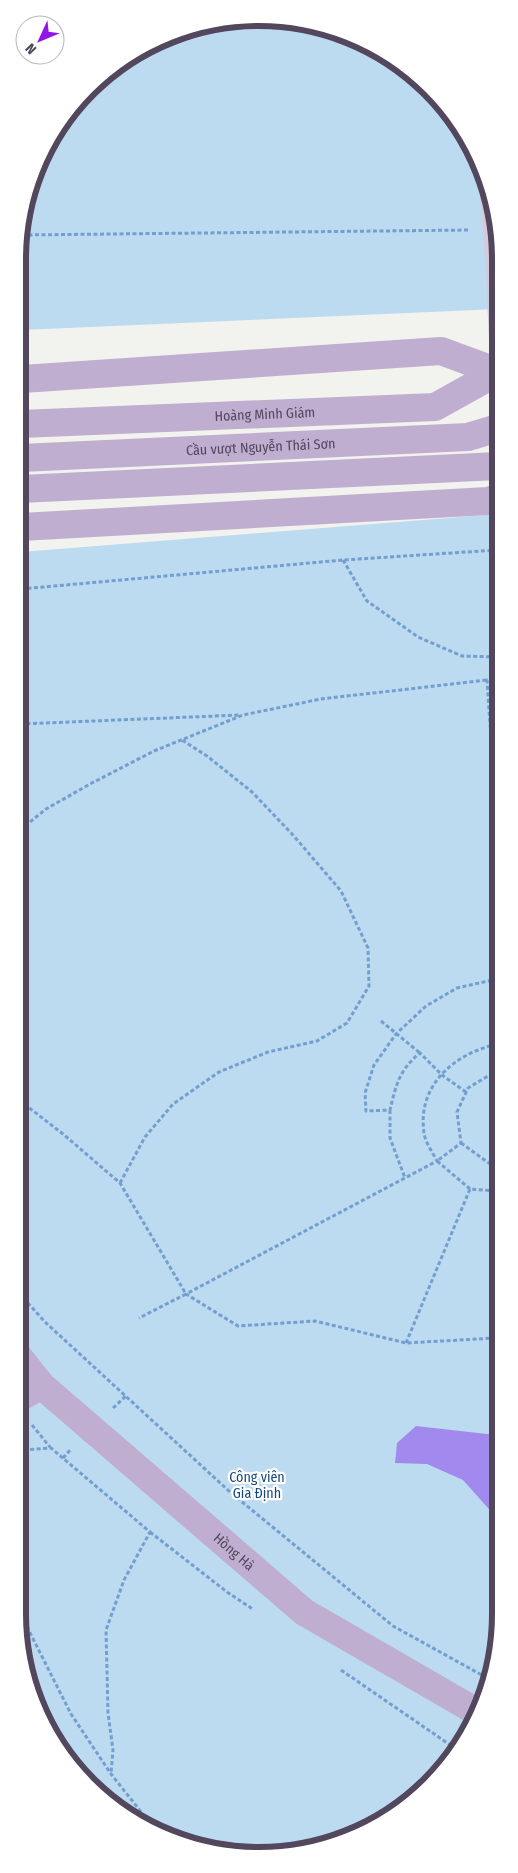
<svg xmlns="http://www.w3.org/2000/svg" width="518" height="1873" viewBox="0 0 518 1873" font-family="'Fira Sans Condensed',sans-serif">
<rect width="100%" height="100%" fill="#f2f2ef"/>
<path fill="#bddbf0" d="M 212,22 L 306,22 L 379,50 L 440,100 L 476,152 L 498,228 L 498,309 L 22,330 L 22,212 L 58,125 L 125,58 Z
M 498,514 L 496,1661 L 468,1735 L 406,1806 L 322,1847 L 243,1855 L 152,1830 L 78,1773 L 36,1706 L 18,1614 L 21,552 Z"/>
<path fill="#a189ee" d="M 416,1426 L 496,1435 L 496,1517 L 463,1480 L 427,1464 L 395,1463 L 397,1443 Z"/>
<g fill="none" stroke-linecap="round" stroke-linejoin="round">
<path stroke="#749ecf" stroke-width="3" stroke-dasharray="4 2.5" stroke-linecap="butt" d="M 22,235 L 469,230
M 343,560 L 367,601 L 418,637 L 462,656 L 498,657
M 21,589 L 343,560 L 498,550
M 20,724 L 240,715
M 497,826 L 487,680 L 498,680
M 20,830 L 46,809 L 90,784 L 154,751 L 243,715 L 321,699 L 487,680
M 381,1021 L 420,1053
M 466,1092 L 442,1075 L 420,1053 C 399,1070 396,1085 390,1110 L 366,1111 L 365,1093 L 374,1065 L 396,1034 L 426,1006 L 457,988 L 497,979
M 19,1100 L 63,1134 L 120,1183 L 186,1294 L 139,1318
M 390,1110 L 390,1138 L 405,1178
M 461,1143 L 493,1166 L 497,1165
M 120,1183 L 145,1137 L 173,1104 L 219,1072 L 268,1052 L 317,1041 L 347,1023 L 369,986 L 368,948 L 341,891 L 293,835 L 252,792 L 207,756 L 182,740
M 470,1189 L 437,1161 L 461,1143 L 457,1112 L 468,1088 L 488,1076 L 497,1074
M 19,1293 L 45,1322 L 230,1492 L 393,1626 L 489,1679
M 496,1338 L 406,1343 L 315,1321 L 238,1326 L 186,1294 L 437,1161 C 433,1153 425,1142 424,1133 C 417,1085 454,1054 497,1044
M 406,1343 L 470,1189 L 497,1191
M 113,1408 L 126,1396
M 32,1425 L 50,1447
M 18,1453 L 23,1450 L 51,1448 L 150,1532 L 124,1580 L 106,1630 L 108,1713 L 113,1750 L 111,1774
M 63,1458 L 71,1449
M 150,1532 L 227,1592 L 254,1610
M 18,1609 L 71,1714 L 111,1774 L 157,1832
M 21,1632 L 28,1629
M 341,1670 L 456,1749"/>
<path stroke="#d4cbdc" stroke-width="15" d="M 487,191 L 493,264 L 498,372"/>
<g stroke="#bfaecf" stroke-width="28">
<path d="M 22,379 L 441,351 L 498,372"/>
<path id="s1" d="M 21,424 L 435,407 L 498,372"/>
<path id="s2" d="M 21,458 L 468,437 L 498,428"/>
<path d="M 21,489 L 498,466"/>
<path d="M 21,527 L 488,501 L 498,498"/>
<path id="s3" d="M 18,1356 L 41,1385 L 304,1612 L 477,1712"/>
<path d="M 18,1399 L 41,1385"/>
</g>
</g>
<g text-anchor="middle" stroke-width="4.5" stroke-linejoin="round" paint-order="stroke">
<g font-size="14" fill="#52475d" stroke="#fff">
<text dy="5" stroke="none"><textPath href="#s1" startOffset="244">Hoàng Minh Giám</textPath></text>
<text dy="5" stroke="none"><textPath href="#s2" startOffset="240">Cầu vượt Nguyễn Thái Sơn</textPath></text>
<text dy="5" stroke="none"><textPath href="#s3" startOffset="292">Hồng Hà</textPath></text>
</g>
<g font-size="14" fill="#154881" stroke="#fff">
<text x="257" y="1482">Công viên<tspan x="257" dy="16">Gia Định</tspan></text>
</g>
</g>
<path d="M0 0H518V1873H0ZM259 26H259A233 233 0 0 1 492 259V1614A233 233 0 0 1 259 1847H259A233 233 0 0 1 26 1614V259A233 233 0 0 1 259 26Z" fill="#fff" fill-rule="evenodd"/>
<path fill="none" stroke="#52475d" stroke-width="6" d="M259 26H259A233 233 0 0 1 492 259V1614A233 233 0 0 1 259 1847H259A233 233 0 0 1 26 1614V259A233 233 0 0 1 259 26Z"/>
<g transform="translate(40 40) rotate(226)"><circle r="24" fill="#ffffff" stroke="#bab5be"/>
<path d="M0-4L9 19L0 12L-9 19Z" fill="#9015e6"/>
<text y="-8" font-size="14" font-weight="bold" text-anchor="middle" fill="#52475d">N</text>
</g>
</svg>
